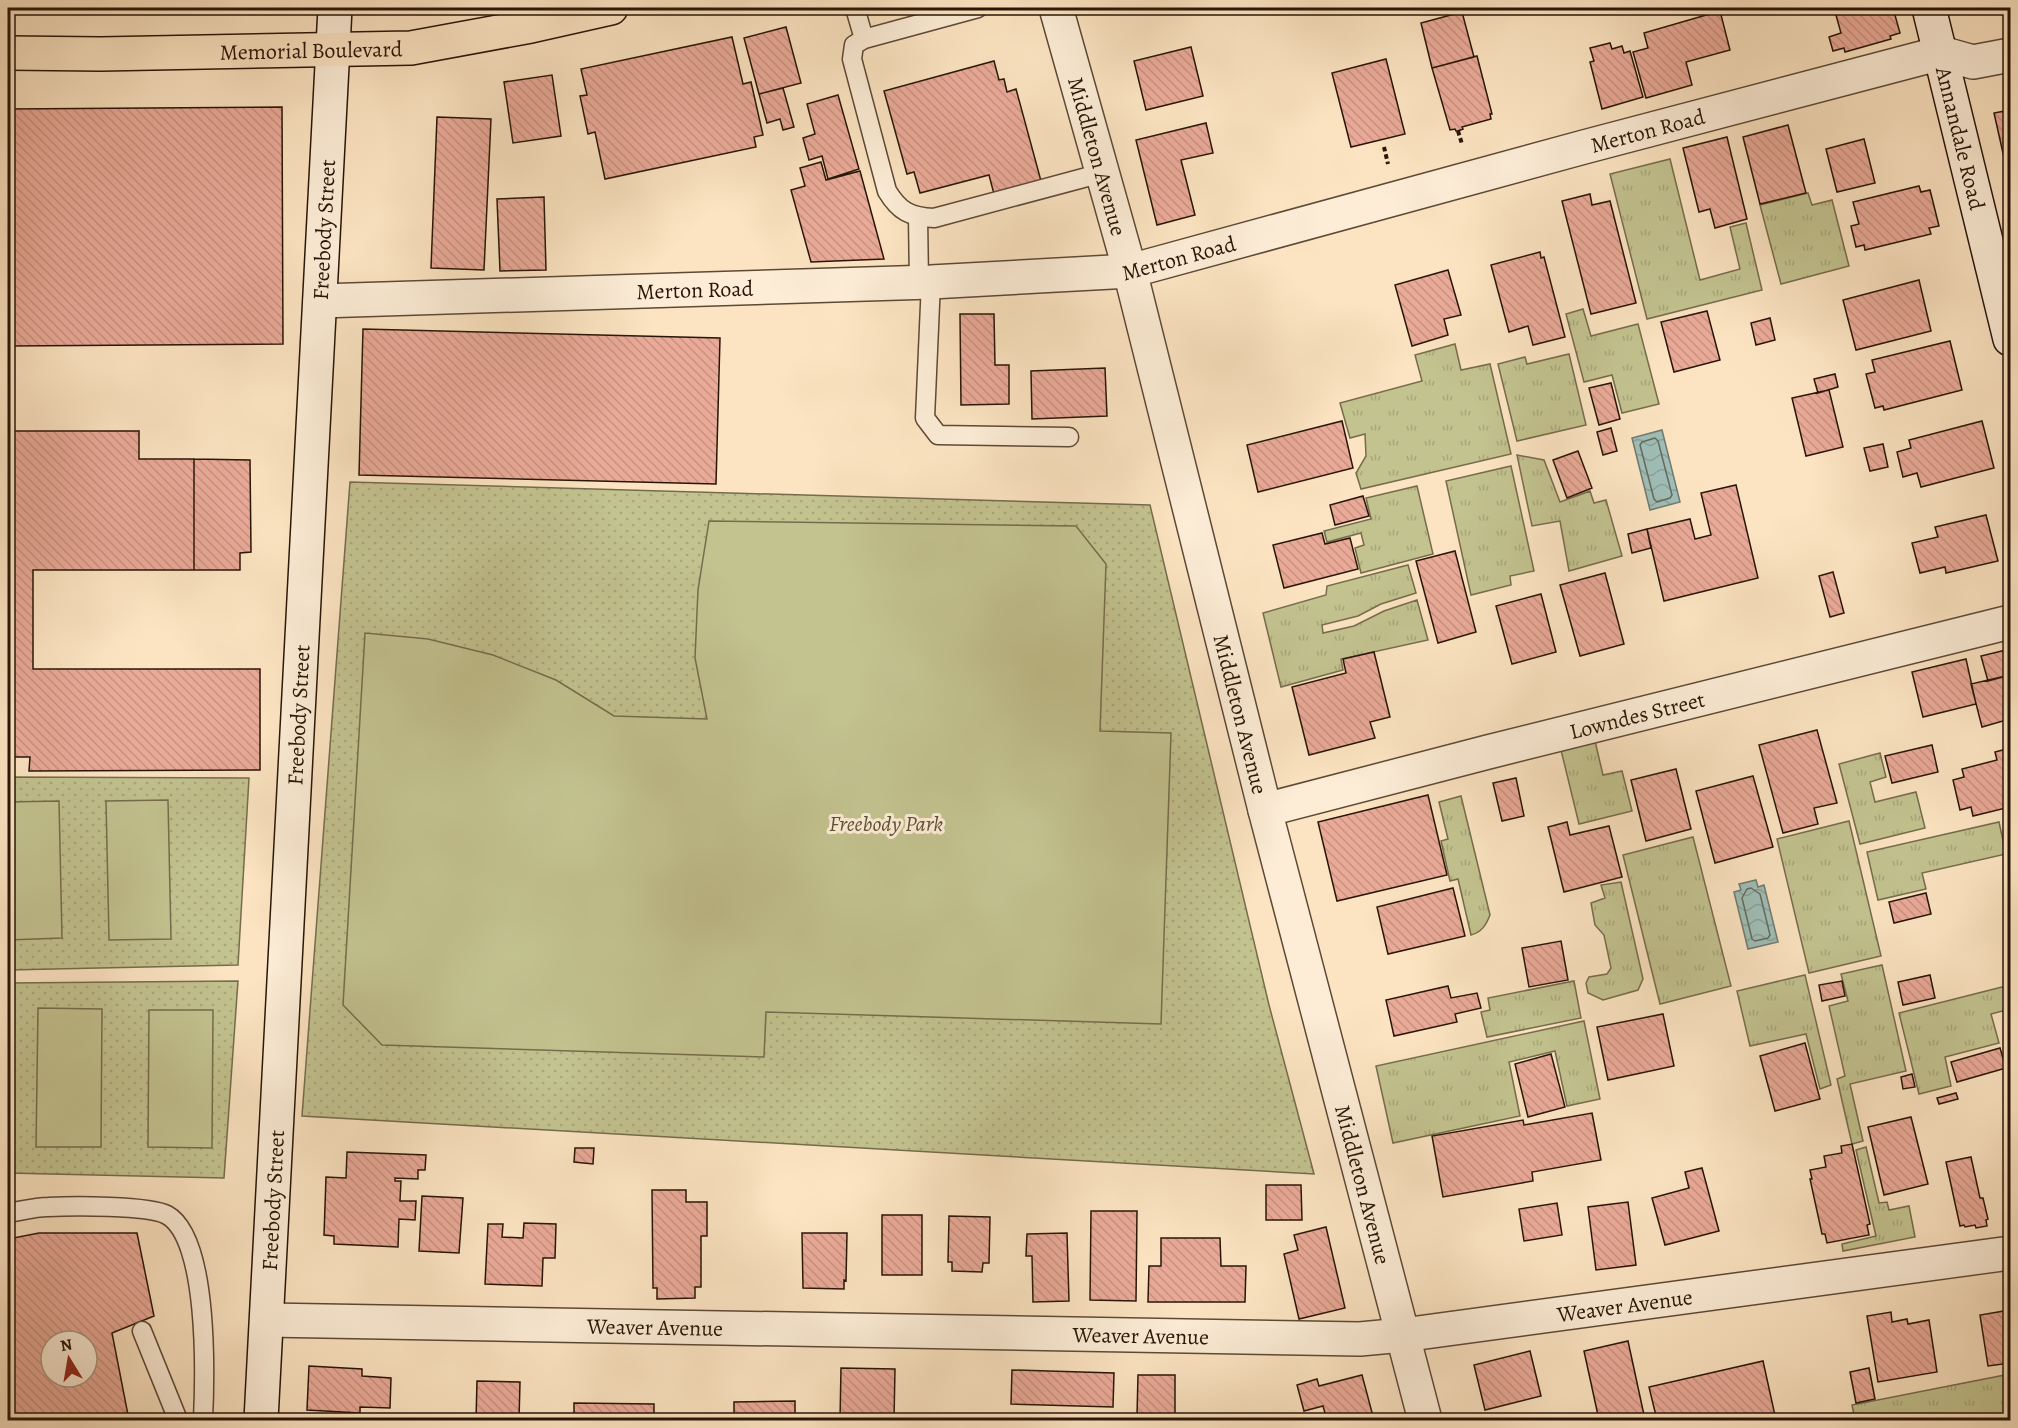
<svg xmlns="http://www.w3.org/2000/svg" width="2018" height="1428" viewBox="0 0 2018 1428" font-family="Alegreya,serif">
<defs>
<pattern id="grass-tufts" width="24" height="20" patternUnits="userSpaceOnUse" patternTransform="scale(1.5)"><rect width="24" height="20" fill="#c3c390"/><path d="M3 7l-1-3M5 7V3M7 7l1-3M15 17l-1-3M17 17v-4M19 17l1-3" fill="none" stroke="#a8a77b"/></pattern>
<pattern id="park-dots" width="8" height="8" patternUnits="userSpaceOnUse" patternTransform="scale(1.5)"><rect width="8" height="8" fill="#c3c390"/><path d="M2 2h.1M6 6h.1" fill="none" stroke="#a8a77b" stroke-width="1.8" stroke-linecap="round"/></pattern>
<pattern id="water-waves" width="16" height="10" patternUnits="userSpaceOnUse" patternTransform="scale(1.5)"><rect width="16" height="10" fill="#9fbeb7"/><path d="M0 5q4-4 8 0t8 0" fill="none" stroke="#89a29c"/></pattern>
<pattern id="building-back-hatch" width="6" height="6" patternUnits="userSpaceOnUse" patternTransform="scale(1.5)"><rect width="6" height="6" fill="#eaaa98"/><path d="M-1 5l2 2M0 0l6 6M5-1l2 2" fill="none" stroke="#c99182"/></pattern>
</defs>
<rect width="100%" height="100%" fill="#fce4c2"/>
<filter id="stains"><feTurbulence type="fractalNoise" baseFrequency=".00333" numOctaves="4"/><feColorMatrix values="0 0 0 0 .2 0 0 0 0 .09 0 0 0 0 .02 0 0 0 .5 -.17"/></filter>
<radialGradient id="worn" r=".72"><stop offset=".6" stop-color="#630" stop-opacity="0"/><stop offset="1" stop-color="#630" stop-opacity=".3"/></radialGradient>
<path fill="url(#grass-tufts)" stroke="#766c4c" stroke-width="1.5" d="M 1670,159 L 1700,280 L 1740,269 L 1730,227 L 1746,223 L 1762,290 L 1647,319 L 1610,174 Z
M 1808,193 L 1812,205 L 1832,200 L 1849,266 L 1781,284 L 1760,205 Z
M 1583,309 L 1591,336 L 1638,324 L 1659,404 L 1622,413 L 1612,375 L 1584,382 L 1566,314 Z
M 1455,344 L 1461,370 L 1490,364 L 1511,454 L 1361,489 L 1356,473 L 1366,456 L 1365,434 L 1350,438 L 1340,403 L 1422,381 L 1415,355 Z
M 1569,354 L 1586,425 L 1517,441 L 1498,364 L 1525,357 L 1527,364 Z
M 1517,455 L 1544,460 L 1560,502 L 1590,491 L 1594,503 L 1606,500 L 1622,556 L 1569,571 L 1560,521 L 1532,526 Z
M 1511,466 L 1534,571 L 1510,576 L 1511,585 L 1471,595 L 1446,481 Z
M 1417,486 L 1433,554 L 1361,573 L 1355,548 L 1364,545 L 1361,533 L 1327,542 L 1324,531 L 1371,519 L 1366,498 Z
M 1408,565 L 1416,593 L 1381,604 L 1358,616 L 1322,625 L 1323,633 L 1354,626 L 1384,611 L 1417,600 L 1428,640 L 1341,659 L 1343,670 L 1281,687 L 1263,613 L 1326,595 L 1327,586 Z
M 1595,741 L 1603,775 L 1622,771 L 1632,811 L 1579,824 L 1561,750 Z
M 1880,753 L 1886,777 L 1870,782 L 1875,802 L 1916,792 L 1925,828 L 1860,844 L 1839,764 Z
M 1461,796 L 1490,915 C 1486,925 1482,932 1471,935 L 1458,879 L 1450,881 L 1441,841 L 1448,839 L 1439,802 Z
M 1849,821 L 1881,956 L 1809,973 L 1777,839 Z
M 1999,822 L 2006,854 L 1922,873 L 1926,889 L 1878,900 L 1867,852 Z
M 1693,837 L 1731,986 L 1660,1004 L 1623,855 Z
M 1621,882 L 1643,979 L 1638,990 L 1603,1000 L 1588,993 L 1586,983 L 1589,977 L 1607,974 L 1611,968 L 1604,935 L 1595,925 L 1591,903 L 1605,898 L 1601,885 Z
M 1882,965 L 1906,1071 L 1850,1084 L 1863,1141 L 1852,1144 L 1837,1079 L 1845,1076 L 1829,1006 L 1848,1001 L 1841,974 Z
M 1805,975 L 1831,1085 L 1820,1089 L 1806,1034 L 1750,1046 L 1737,991 Z
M 1574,981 L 1581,1018 L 1487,1037 L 1481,1012 L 1490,1010 L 1488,998 Z
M 2010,985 L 2010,1009 L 1991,1014 L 1999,1043 L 1945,1057 L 1951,1086 L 1919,1094 L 1899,1013 Z
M 1584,1021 L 1600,1099 L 1567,1106 L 1555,1051 L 1509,1062 L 1520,1116 L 1393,1143 L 1376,1066 Z
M 1866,1147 L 1879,1203 L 1887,1202 L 1889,1210 L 1909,1206 L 1915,1237 L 1843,1251 L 1842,1244 L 1876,1236 L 1856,1150 Z
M 2010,1374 L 2010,1420 L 1855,1420 L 1852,1405 Z"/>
<path fill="url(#park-dots)" stroke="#766c4c" stroke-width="1.5" d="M 350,482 L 1150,505 L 1269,1005 L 1314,1174 L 302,1116 Z
M 8,777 L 249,778 L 238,965 L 8,970 Z
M 238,981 L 224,1178 L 8,1173 L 8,983 Z"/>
<path fill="#c3c390" stroke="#766c4c" stroke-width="1.5" d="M 709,521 L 1076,526 L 1106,564 L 1100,731 L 1171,733 L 1161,1024 L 766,1012 L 764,1057 L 382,1045 L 343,1005 L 365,633 L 428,639 L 493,655 L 556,680 L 614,716 L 707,719 L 695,658 L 698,590 Z
M 168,800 L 171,939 L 109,940 L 106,801 Z
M 59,801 L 62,938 L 8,940 L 8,802 Z
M 38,1008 L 102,1009 L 101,1147 L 36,1147 Z
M 149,1010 L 213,1010 L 212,1148 L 148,1147 Z"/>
<path fill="url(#water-waves)" stroke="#6f7a71" stroke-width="1.5" d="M 1662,430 L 1680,502 L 1650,510 L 1632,438 Z
M 1756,880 L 1758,887 L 1764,885 L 1778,942 L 1748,949 L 1734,892 L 1741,890 L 1739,884 Z"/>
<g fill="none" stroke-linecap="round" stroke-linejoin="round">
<path stroke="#646a5f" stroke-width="1.5" d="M 1655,438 L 1658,441 L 1672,495 L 1670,498 L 1657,502 L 1654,499 L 1640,445 L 1642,442 Z
M 1751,888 L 1760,894 L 1770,935 L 1768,938 L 1755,941 L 1752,939 L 1742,898 L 1747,889 Z"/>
</g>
<path fill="url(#building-back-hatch)" stroke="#281507" stroke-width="1.5" fill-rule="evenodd" d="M 1834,8 L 1893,8 L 1900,33 L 1890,36 L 1891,39 L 1845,52 L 1844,48 L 1833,51 L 1829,37 L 1841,33 Z
M 1720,11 L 1730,50 L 1686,62 L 1692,85 L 1646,98 L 1633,52 L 1648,48 L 1644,33 Z
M 1462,12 L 1474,57 L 1432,68 L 1421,23 Z
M 786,27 L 801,83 L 759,94 L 744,38 Z
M 732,37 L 743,84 L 751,82 L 763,135 L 754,137 L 756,147 L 605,179 L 595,132 L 588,134 L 580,96 L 587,95 L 581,69 Z
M 1610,43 L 1612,49 L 1622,46 L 1624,53 L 1630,51 L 1643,97 L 1602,109 L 1590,62 L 1594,61 L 1590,48 Z
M 1191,47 L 1203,96 L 1146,110 L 1134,61 Z
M 1477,56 L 1492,114 L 1490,114 L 1491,119 L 1462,127 L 1463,129 L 1458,131 L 1456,131 L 1455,129 L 1450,130 L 1432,68 Z
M 1386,59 L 1405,134 L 1351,147 L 1332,73 Z
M 994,61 L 999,80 L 1004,79 L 1007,92 L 1016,89 L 1041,181 L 994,194 L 989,175 L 920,193 L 914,172 L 907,174 L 884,91 Z
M 552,75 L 561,136 L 513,143 L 504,82 Z
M 783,88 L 794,127 L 783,130 L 780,119 L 767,123 L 759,94 Z
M 838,95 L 859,169 L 828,179 L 822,156 L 809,160 L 803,138 L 815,134 L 807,104 Z
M 282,107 L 283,344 L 8,346 L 8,109 Z
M 2010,110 L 2010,161 L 2005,162 L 1994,113 Z
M 437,117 L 491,119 L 484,270 L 431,268 Z
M 1206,123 L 1213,153 L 1181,160 L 1195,215 L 1157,225 L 1136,140 Z
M 1788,125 L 1806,193 L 1760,204 L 1743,137 Z
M 1727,137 L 1747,219 L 1715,228 L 1710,209 L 1699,212 L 1683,148 Z
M 1864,139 L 1875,183 L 1837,192 L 1826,149 Z
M 821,162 L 826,180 L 860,171 L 884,259 L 811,262 L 791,190 L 805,186 L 800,168 Z
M 1919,186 L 1921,192 L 1930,190 L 1939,226 L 1929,228 L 1931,234 L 1865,250 L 1864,245 L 1856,247 L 1851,226 L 1859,224 L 1853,202 Z
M 1590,194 L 1592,205 L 1610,201 L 1636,303 L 1591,314 L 1562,201 Z
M 544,197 L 546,270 L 500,271 L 497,199 Z
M 1540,252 L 1541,258 L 1544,257 L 1565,337 L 1533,345 L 1528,326 L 1509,332 L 1491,265 Z
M 1448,270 L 1461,315 L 1444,319 L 1448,335 L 1412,346 L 1395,285 Z
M 1919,280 L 1931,331 L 1856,350 L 1843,300 Z
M 1707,311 L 1720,360 L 1674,372 L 1661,322 Z
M 960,314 L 994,314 L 995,365 L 1009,365 L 1009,404 L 961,405 Z
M 1770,318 L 1775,340 L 1756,345 L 1751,323 Z
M 363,329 L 720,338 L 716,484 L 359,475 Z
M 1950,341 L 1962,390 L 1884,410 L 1883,406 L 1875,408 L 1866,374 L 1875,372 L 1872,360 Z
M 1105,368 L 1107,416 L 1032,419 L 1031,371 Z
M 1835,374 L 1838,387 L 1818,393 L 1814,379 Z
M 1611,383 L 1620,419 L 1599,425 L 1589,388 Z
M 1829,390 L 1843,447 L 1806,456 L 1792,398 Z
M 1342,421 L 1353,468 L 1258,492 L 1247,445 Z
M 1982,421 L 1994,468 L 1921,487 L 1917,473 L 1903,477 L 1897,452 L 1911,448 L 1909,440 Z
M 1611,428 L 1617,451 L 1603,455 L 1597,432 Z
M 8,431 L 139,431 L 139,459 L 194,459 L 194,570 L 33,570 L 33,669 L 260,669 L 260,770 L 29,771 L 30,757 L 8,757 Z
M 1883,444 L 1888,467 L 1870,471 L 1864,448 Z
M 1578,451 L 1592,488 L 1567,498 L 1553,460 Z
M 194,459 L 250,460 L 251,552 L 240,553 L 240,570 L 194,570 Z
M 1736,485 L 1758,578 L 1664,601 L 1647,529 L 1690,519 L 1695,539 L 1711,535 L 1701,493 Z
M 1363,496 L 1369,516 L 1335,525 L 1330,505 Z
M 1986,515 L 1998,561 L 1946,573 L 1945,567 L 1920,573 L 1912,543 L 1938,537 L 1935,527 Z
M 1647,529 L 1651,548 L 1632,553 L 1628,534 Z
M 1322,533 L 1325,544 L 1350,538 L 1358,569 L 1284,588 L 1273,545 Z
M 1455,551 L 1476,632 L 1438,643 L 1416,561 Z
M 1833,572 L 1844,613 L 1830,617 L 1819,576 Z
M 1605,573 L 1624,644 L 1580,656 L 1560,585 Z
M 1541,594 L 1556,652 L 1512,664 L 1496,606 Z
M 2010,649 L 2010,675 L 1988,681 L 1981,656 Z
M 1374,652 L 1390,717 L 1370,722 L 1375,738 L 1309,755 L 1292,687 L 1346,673 L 1343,659 Z
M 1966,659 L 1976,704 L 1923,717 L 1912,672 Z
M 2010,675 L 2010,719 L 1982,727 L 1971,684 Z
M 1817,730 L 1837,803 L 1814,808 L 1818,824 L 1783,833 L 1759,745 Z
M 1932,745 L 1938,772 L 1892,783 L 1885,756 Z
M 2010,748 L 2010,807 L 1973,816 L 1971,807 L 1960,810 L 1953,780 L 1964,777 L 1962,769 L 1997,760 L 1995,752 Z
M 1676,769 L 1691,829 L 1646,841 L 1631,780 Z
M 1753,776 L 1773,847 L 1715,863 L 1696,791 Z
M 1516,778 L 1524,816 L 1502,821 L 1493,783 Z
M 1428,795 L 1447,875 L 1337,901 L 1318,822 Z
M 1567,822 L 1570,835 L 1609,826 L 1622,877 L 1564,892 L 1548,827 Z
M 2010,823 L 2010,853 L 2004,824 Z
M 1453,888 L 1465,936 L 1388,954 L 1377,907 Z
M 1926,893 L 1931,914 L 1894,923 L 1889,902 Z
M 1561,941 L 1568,980 L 1529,987 L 1522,948 Z
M 1930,975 L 1935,998 L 1903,1005 L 1898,982 Z
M 1842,981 L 1845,996 L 1822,1001 L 1819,985 Z
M 1448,986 L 1451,998 L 1477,993 L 1481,1008 L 1455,1014 L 1457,1022 L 1394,1036 L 1386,1000 Z
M 1663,1014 L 1674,1066 L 1608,1080 L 1597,1027 Z
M 1805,1043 L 1820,1099 L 1775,1111 L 1760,1056 Z
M 2000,1048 L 2006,1068 L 1957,1082 L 1951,1062 Z
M 1551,1054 L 1565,1107 L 1528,1117 L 1515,1064 Z
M 1912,1074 L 1915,1087 L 1903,1089 L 1901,1077 Z
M 1956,1093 L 1958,1099 L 1939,1104 L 1937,1098 Z
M 1592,1113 L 1601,1160 L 1532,1172 L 1533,1181 L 1443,1197 L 1432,1136 L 1523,1120 L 1524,1125 Z
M 1911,1117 L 1928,1184 L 1884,1195 L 1868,1127 Z
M 1852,1144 L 1870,1224 L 1867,1225 L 1869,1235 L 1827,1243 L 1825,1234 L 1822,1234 L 1810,1179 L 1812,1179 L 1810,1170 L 1826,1167 L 1824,1156 L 1842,1153 L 1841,1146 Z
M 575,1148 L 594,1148 L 593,1164 L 574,1162 Z
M 347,1152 L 426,1155 L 425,1170 L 418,1170 L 418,1179 L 395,1178 L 395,1181 L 401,1181 L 400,1201 L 416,1201 L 415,1220 L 399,1219 L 398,1247 L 334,1244 L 334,1236 L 324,1235 L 326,1177 L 346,1178 Z
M 1971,1157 L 1980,1198 L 1983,1198 L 1988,1219 L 1986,1220 L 1987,1226 L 1976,1228 L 1975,1225 L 1965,1227 L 1964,1225 L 1960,1226 L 1946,1162 Z
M 2010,1162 L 2010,1204 L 2005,1163 Z
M 1702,1168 L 1719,1231 L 1665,1245 L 1652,1198 L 1689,1188 L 1685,1172 Z
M 1266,1185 L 1301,1185 L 1302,1220 L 1266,1220 Z
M 652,1190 L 686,1190 L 686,1202 L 707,1202 L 707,1236 L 701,1236 L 701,1287 L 695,1287 L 695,1298 L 657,1299 L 657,1288 L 653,1288 Z
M 422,1196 L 463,1198 L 459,1253 L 419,1251 Z
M 1628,1202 L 1636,1265 L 1596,1270 L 1588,1207 Z
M 1557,1203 L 1562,1235 L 1524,1241 L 1519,1209 Z
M 1091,1211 L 1137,1211 L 1136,1301 L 1090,1300 Z
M 882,1215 L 922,1215 L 922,1275 L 882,1275 Z
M 949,1216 L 990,1217 L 989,1263 L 983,1263 L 982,1272 L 952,1271 L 952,1262 L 948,1262 Z
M 524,1223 L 556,1224 L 555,1258 L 543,1258 L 542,1286 L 485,1284 L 488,1224 L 503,1224 L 502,1237 L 523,1238 Z
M 1326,1227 L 1345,1308 L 1299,1319 L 1284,1254 L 1298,1250 L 1294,1235 Z
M 39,1233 L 137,1233 L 154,1316 L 112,1333 L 129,1420 L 8,1420 L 8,1239 ZM 51,1341 L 87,1341 L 87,1377 L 51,1377 Z
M 802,1233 L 847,1233 L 846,1281 L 844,1280 L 844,1289 L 803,1288 Z
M 1067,1233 L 1069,1301 L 1033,1302 L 1032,1256 L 1026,1256 L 1027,1234 Z
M 1161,1238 L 1220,1238 L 1221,1266 L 1246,1266 L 1245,1302 L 1148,1302 L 1149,1266 L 1161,1266 Z
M 2010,1310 L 2010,1363 L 1988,1366 L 1980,1315 Z
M 1891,1312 L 1892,1322 L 1907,1319 L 1908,1324 L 1929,1320 L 1937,1372 L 1878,1382 L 1867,1316 Z
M 1628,1341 L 1644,1415 L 1618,1420 L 1599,1420 L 1584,1351 Z
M 1530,1351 L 1541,1396 L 1485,1410 L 1474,1365 Z
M 1763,1361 L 1776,1420 L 1657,1420 L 1649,1387 Z
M 309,1366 L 362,1369 L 362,1376 L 391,1378 L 390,1408 L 360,1407 L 360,1413 L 307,1410 Z
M 841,1368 L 895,1369 L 894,1420 L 840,1420 Z
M 1869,1368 L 1875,1399 L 1856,1403 L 1850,1372 Z
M 1012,1370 L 1114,1373 L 1113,1407 L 1011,1404 Z
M 1138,1375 L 1175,1375 L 1175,1417 L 1137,1416 Z
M 1362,1375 L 1374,1420 L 1327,1420 L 1323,1406 L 1304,1411 L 1297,1385 L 1317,1379 L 1319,1386 Z
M 477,1381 L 520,1382 L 519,1420 L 476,1420 Z
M 795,1401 L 795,1420 L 734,1420 L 734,1402 Z
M 574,1403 L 654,1404 L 654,1420 L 574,1420 Z"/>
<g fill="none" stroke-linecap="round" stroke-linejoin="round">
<g stroke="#5d4936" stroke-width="21">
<path id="lane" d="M 855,8 L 864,39
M 978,8 L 864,39 L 854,45 L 852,59 L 887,191 C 899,211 910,217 934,218 L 1102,173
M 918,217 L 919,282
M 931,282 L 925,418 L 938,435 L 1069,437
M 8,1213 C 21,1211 35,1207 48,1207 C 71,1206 149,1205 167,1215 C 209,1238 205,1377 203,1420
M 142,1331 L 178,1420"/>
</g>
<g stroke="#5d4936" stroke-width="36">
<g id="street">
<path id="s1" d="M 1056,8 L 1130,271 L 1265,810 L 1425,1420"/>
<path id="s2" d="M 320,301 L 931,282 L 1130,271 L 1584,147 L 1941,53 L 1973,62 L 2010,55"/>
<path id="s3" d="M 1265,810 L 1488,752 L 2010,622"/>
<path id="s4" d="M 267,1320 L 1360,1339 L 1403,1335 L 2010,1253"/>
</g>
</g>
<g stroke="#281507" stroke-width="36">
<g id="secondary">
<path id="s5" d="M 1929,8 L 2010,339"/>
<path id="s6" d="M 261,1420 L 335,8"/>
</g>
</g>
<g stroke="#281507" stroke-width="36">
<g id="primary">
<path id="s7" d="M 8,53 L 101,54 L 411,48 L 531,26 L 611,8"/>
</g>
</g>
<path stroke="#281507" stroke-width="4" stroke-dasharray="4.5 3" stroke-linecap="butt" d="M 1458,131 L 1462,144
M 1384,147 L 1388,164"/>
<use href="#lane" stroke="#fdedd7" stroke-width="18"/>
<use href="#street" stroke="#fdedd7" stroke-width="33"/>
<use href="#secondary" stroke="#fdedd7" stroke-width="33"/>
<use href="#primary" stroke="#fce4c2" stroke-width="33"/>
</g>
<g text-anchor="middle" stroke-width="6" stroke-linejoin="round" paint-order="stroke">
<g font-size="22" fill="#281507" stroke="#fdedd7">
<text dy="8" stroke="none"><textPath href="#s7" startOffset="303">Memorial Boulevard</textPath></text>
<text dy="8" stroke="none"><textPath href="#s2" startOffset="1347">Merton Road</textPath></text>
<text dy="8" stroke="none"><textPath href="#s5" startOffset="134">Annandale Road</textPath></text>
<text dy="8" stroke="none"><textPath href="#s1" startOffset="154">Middleton Avenue</textPath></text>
<text dy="8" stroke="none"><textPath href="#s6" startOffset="1192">Freebody Street</textPath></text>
<text dy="8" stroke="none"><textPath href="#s2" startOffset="861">Merton Road</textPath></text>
<text dy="8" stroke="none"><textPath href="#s2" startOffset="375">Merton Road</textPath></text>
<text dy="8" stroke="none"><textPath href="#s6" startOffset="706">Freebody Street</textPath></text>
<text dy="8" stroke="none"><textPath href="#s1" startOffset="730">Middleton Avenue</textPath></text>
<text dy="8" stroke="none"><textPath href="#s3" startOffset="384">Lowndes Street</textPath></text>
<text dy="8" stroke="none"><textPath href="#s1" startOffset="1216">Middleton Avenue</textPath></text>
<text dy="8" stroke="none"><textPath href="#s6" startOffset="220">Freebody Street</textPath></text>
<text dy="8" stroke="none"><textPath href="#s4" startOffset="1360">Weaver Avenue</textPath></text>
<text dy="8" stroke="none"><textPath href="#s4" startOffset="388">Weaver Avenue</textPath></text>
<text dy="8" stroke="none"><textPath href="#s4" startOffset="874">Weaver Avenue</textPath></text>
</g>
<g font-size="22" font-style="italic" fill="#5e5237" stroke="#fdedd7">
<text x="886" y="831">Freebody Park</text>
</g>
</g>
<rect width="2018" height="1428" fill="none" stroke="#fce4c2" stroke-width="30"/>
<rect x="9" y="9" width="2000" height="1410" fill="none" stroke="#281507" stroke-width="3"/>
<rect x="15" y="15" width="1988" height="1398" fill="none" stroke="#281507" stroke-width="1.5"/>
<g transform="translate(69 1359) rotate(349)"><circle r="28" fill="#fdedd7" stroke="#a89784" stroke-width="1.5"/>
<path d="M0-4.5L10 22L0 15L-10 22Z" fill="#8f2418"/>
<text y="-9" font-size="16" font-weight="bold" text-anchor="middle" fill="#281507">N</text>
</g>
<rect width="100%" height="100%" filter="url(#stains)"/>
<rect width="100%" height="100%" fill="url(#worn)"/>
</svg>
